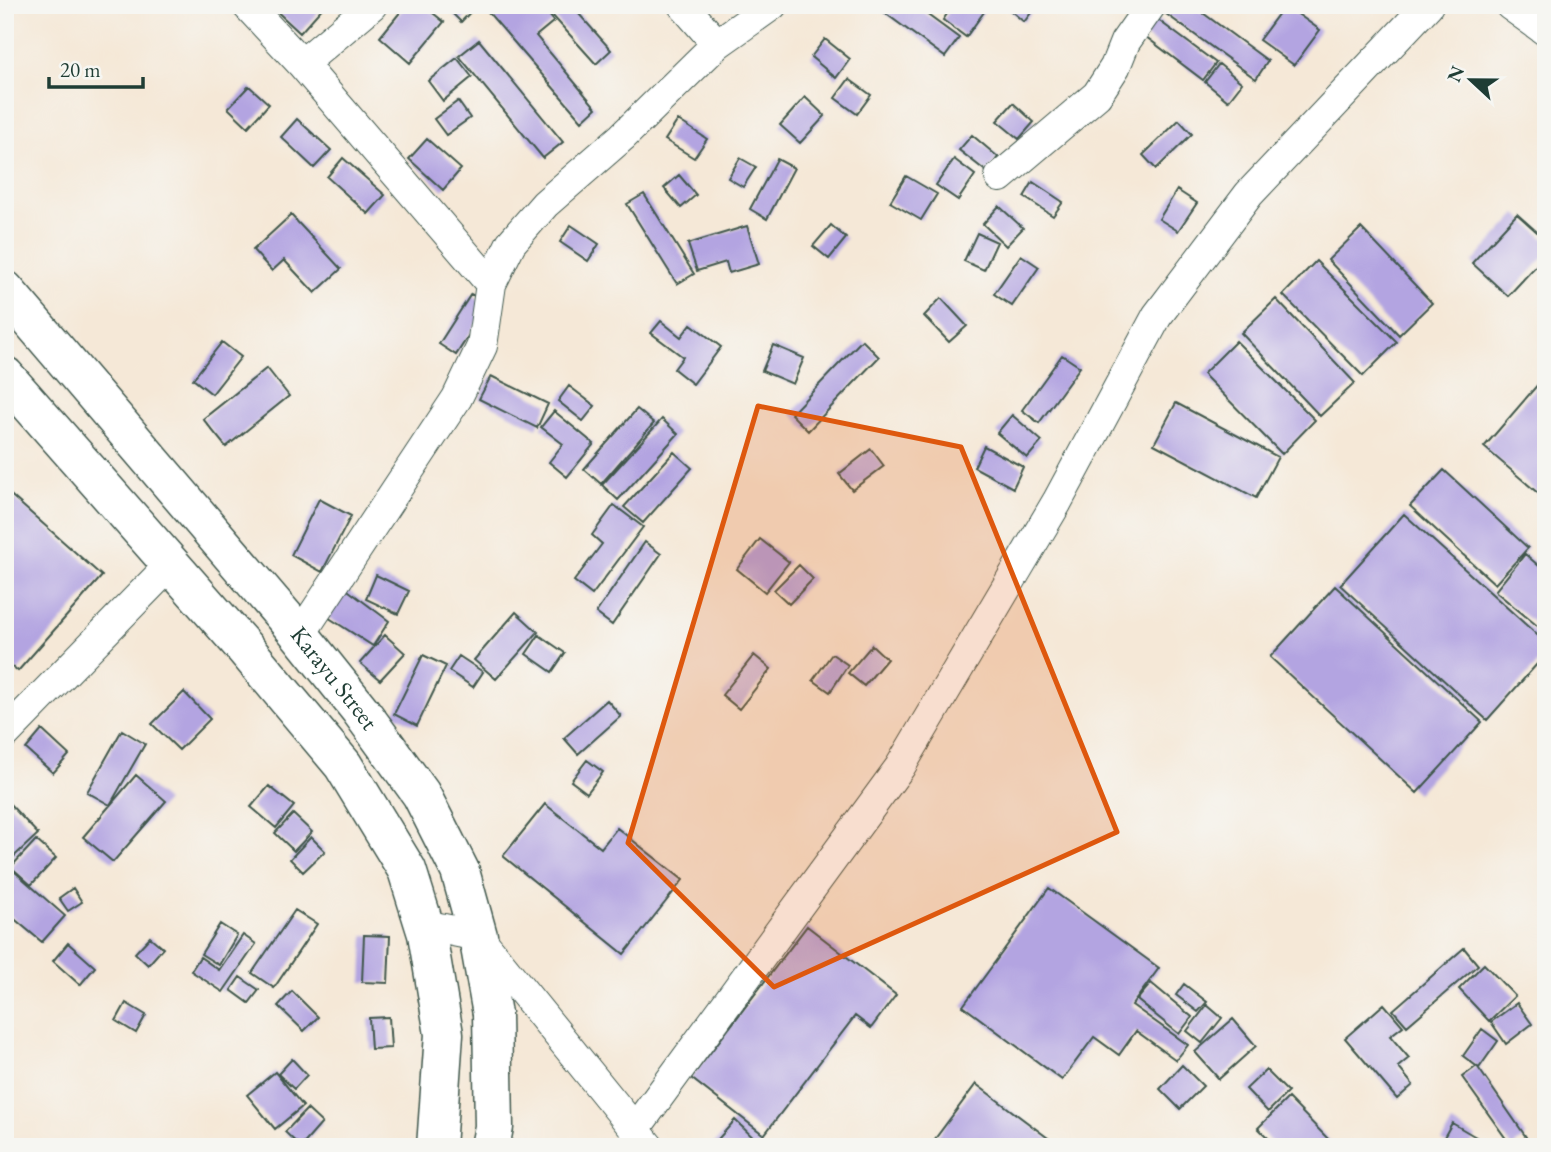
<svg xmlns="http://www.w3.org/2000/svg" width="1551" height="1152" viewBox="0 0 1551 1152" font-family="'EB Garamond',serif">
<rect width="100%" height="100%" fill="#f6f6f2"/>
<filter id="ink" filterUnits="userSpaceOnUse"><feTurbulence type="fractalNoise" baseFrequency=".0143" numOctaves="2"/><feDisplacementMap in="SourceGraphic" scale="14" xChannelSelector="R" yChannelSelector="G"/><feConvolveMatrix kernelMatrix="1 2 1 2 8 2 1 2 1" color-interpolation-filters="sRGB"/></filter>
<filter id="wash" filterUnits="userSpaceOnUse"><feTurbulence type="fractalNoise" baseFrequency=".00686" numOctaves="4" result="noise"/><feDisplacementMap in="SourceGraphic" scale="28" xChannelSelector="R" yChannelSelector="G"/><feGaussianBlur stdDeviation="1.57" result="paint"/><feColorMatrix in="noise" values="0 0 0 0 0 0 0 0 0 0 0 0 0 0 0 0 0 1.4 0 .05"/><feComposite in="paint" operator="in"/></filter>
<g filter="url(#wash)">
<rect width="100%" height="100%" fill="#f5e8d7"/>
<g id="blocks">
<path fill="#b3a4e1" d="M 270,5 L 325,5 L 300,33 Z
M 406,5 L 423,5 L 444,22 L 410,63 L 380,37 Z
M 452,5 L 477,5 L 461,22 L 448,9 Z
M 482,5 L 541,5 L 554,21 L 536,36 L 596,108 L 582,121 Z
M 543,5 L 571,5 L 611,50 L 596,64 Z
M 874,5 L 914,5 L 959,38 L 945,57 Z
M 953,5 L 989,5 L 966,37 L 943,20 Z
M 1004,5 L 1037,5 L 1024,22 Z
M 1166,5 L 1192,5 L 1268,61 L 1256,79 L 1162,11 Z
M 1285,5 L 1320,30 L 1294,65 L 1259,40 Z
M 1146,11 L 1216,63 L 1203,80 L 1133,27 Z
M 825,39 L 850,59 L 836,78 L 811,57 Z
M 479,40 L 563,142 L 543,158 L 459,56 Z
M 457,58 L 472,77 L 443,101 L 428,81 Z
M 1219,64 L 1242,83 L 1228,101 L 1205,82 Z
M 849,79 L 871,95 L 857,114 L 835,98 Z
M 249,86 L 269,104 L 248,127 L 228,108 Z
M 805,97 L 825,116 L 800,143 L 780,125 Z
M 458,101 L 470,118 L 446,135 L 434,119 Z
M 1013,103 L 1034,122 L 1019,139 L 997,121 Z
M 297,119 L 331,150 L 314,168 L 281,137 Z
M 678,120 L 707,139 L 694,158 L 665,140 Z
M 1179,120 L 1192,134 L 1156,169 L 1143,155 Z
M 972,135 L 998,157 L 987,172 L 959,150 Z
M 427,139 L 461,169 L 443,190 L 409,159 Z
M 343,158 L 385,195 L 368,214 L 327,177 Z
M 740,158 L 756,167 L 743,187 L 728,178 Z
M 777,159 L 794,168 L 767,219 L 750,209 Z
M 954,159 L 975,175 L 958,200 L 936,185 Z
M 679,175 L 696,195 L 681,208 L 664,188 Z
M 906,176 L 937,194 L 921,220 L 890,202 Z
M 1033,182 L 1063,202 L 1053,216 L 1024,197 Z
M 1177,190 L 1197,203 L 1178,231 L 1159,219 Z
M 644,194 L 694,274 L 677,284 L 627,204 Z
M 999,206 L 1023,228 L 1006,246 L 983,224 Z
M 1517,214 L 1546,240 L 1546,255 L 1508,296 L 1472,263 Z
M 291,215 L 341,269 L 315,293 L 284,260 L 272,271 L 253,250 Z
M 571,225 L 599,244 L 588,261 L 560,242 Z
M 831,225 L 846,238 L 829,259 L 813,246 Z
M 747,226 L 759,264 L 729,273 L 726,262 L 697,271 L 688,244 Z
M 1361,228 L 1432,303 L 1399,335 L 1328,260 Z
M 977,233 L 997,242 L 984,270 L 964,261 Z
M 1021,255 L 1039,267 L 1012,306 L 994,294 Z
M 1316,261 L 1397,342 L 1363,376 L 1283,295 Z
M 471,294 L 488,305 L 456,355 L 439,344 Z
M 941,298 L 967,326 L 949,342 L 924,316 Z
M 1276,299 L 1355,383 L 1320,416 L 1241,333 Z
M 661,321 L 681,337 L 691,324 L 721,347 L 693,384 L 674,369 L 683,357 L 651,333 Z
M 862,340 L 879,357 L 808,431 L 791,414 Z
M 1236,341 L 1315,420 L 1282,454 L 1203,374 Z
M 222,342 L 241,357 L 212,394 L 193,379 Z
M 773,345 L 804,358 L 793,384 L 762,371 Z
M 1062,355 L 1080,367 L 1039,423 L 1022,410 Z
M 267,368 L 289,396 L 226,447 L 203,419 Z
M 1546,375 L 1546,500 L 1484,447 Z
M 491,376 L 548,404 L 537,428 L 479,399 Z
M 569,386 L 595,406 L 583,421 L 558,401 Z
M 1176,403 L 1278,457 L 1256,498 L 1154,444 Z
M 637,409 L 654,423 L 601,484 L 584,469 Z
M 554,411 L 594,444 L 567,477 L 549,462 L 563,444 L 541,427 Z
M 1012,415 L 1042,441 L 1027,458 L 997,433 Z
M 662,419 L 678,434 L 618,500 L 602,485 Z
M 984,446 L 1023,467 L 1013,488 L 974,467 Z
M 871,449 L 884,466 L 852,490 L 839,474 Z
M 674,452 L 692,468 L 643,523 L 624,507 Z
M 1444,470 L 1528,548 L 1495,584 L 1410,506 Z
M 5,490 L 102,576 L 18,671 L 5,660 Z
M 319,499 L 351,516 L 322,572 L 291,555 Z
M 614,505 L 643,527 L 592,595 L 574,581 L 602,544 L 592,535 Z
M 1404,514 L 1546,643 L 1546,654 L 1487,720 L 1340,585 Z
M 760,539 L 789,562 L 765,592 L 737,569 Z
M 645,542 L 661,554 L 612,625 L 596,613 Z
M 1525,554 L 1546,572 L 1546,633 L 1495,591 Z
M 799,565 L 813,579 L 789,604 L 774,590 Z
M 376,575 L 409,591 L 398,614 L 366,599 Z
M 341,585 L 389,621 L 373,646 L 323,614 Z
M 1335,586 L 1482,722 L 1417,793 L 1270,657 Z
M 516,612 L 538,632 L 496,679 L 474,660 Z
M 385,635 L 405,653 L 380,680 L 360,663 Z
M 539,635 L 565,653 L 552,672 L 526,654 Z
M 872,645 L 887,659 L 864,686 L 848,673 Z
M 832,654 L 848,665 L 830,692 L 813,680 Z
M 423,655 L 446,666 L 417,726 L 394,714 Z
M 754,655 L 771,669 L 739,709 L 722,695 Z
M 459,656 L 483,672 L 473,687 L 449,671 Z
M 184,692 L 210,719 L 179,750 L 152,724 Z
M 607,700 L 621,716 L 578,754 L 564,738 Z
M 42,730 L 69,755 L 53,773 L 26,749 Z
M 122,730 L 145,744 L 110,805 L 87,792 Z
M 587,760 L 603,772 L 587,793 L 571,781 Z
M 136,775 L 166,801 L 113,862 L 83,837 Z
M 269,786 L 294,806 L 276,828 L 251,807 Z
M 5,799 L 38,834 L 6,864 L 65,916 L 42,942 L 5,911 Z
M 545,804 L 601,848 L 617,828 L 683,880 L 624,954 L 503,856 Z
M 293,814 L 312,832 L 294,851 L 275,833 Z
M 311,837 L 325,851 L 303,872 L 290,859 Z
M 36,840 L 56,858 L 31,885 L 11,867 Z
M 73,888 L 82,902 L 68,911 L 59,898 Z
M 1049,888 L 1159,968 L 1132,1005 L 1188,1045 L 1176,1060 L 1136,1031 L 1119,1055 L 1094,1037 L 1062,1080 L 963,1006 Z
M 295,910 L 317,924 L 274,988 L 252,973 Z
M 220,924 L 237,935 L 219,965 L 201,954 Z
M 807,926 L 896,995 L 871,1028 L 855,1016 L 764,1135 L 691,1078 Z
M 243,935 L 256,944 L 223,992 L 191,971 L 200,957 L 219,970 Z
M 364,935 L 390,936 L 388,983 L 362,982 Z
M 150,937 L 163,948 L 148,965 L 135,953 Z
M 68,943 L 95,967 L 80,985 L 53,961 Z
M 1464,948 L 1478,965 L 1407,1026 L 1393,1010 Z
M 1484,964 L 1515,996 L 1489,1021 L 1459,989 Z
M 240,977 L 259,990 L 249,1003 L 231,990 Z
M 1151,983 L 1192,1017 L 1179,1034 L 1137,1000 Z
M 1184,984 L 1207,1002 L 1198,1012 L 1176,995 Z
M 292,991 L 318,1017 L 304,1031 L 278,1006 Z
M 126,1003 L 146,1015 L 136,1033 L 116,1021 Z
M 1517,1003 L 1532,1024 L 1506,1044 L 1491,1022 Z
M 1384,1004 L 1403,1026 L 1390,1036 L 1409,1058 L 1398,1067 L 1413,1085 L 1397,1099 L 1345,1038 Z
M 1207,1005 L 1222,1018 L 1202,1043 L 1187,1031 Z
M 389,1017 L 391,1048 L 371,1049 L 369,1018 Z
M 1233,1019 L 1256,1046 L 1219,1079 L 1195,1052 Z
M 1482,1029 L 1498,1041 L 1479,1068 L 1463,1056 Z
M 292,1059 L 307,1075 L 294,1089 L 278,1074 Z
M 1182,1065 L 1203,1086 L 1180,1109 L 1160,1089 Z
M 1477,1066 L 1526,1137 L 1512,1147 L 1462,1077 Z
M 1266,1070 L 1288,1092 L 1268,1112 L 1246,1089 Z
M 275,1072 L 303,1106 L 275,1129 L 247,1095 Z
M 976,1084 L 1060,1147 L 929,1147 Z
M 1288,1098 L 1336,1147 L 1277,1147 L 1258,1128 Z
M 307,1109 L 322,1123 L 301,1147 L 285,1132 Z
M 735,1120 L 763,1147 L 711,1147 Z
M 1452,1123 L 1476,1137 L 1470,1147 L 1452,1147 L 1442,1141 Z"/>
</g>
</g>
<g filter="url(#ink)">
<use href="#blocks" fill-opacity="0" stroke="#3f574c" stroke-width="2"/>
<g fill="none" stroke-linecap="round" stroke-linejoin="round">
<g stroke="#3f574c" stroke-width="32">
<path id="minor" d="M 247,5 L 302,64 L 491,284
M 683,5 L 717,44
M 1510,5 L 1546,31
M 302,64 L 372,5
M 1000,177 L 1097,95 L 1115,67 L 1125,42 L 1151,5
M 300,635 L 457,398 L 482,346 L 491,284 L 511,243 L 545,204 L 622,137 L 717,44 L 772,5
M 5,734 L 170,565
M 424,925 L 478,936 L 649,1147
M 635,1129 L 900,767 L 1057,502 L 1157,316 L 1249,194 L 1428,5"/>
</g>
<g stroke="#3f574c" stroke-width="41">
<g id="major">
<path id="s1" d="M 5,290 L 300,635 L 360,710 L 421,794 L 460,871 L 478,936 L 492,1014 L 494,1127 L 490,1147"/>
<path d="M 5,376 L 242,645 L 343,765 L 407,870 L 427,934 L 444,1034 L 436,1147"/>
</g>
</g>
<use href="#minor" stroke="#fff" stroke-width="30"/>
<use href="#major" stroke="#fff" stroke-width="38"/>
</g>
</g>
<path fill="#de580e" fill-opacity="0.2" stroke="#de580e" stroke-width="5" stroke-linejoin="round" d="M 758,406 L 961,447 L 1117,832 L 774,987 L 628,843 Z"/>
<g text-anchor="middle" stroke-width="5" stroke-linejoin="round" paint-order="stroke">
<g font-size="24" fill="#1f3d34" stroke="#f6f6f2">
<text dy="8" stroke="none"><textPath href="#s1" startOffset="509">Karayu Street</textPath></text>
</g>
</g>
<rect width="1551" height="1152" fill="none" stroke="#f6f6f2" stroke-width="28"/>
<g transform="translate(1471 80) rotate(292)" stroke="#f6f6f2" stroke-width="5" paint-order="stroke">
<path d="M0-5L12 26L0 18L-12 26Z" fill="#1f3d34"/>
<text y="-10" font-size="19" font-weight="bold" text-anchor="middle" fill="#1f3d34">N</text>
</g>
<path d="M49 77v10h94v-10" fill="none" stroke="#1f3d34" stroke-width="3.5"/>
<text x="60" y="77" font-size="21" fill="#1f3d34" stroke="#f6f6f2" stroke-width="5" paint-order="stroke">20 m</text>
</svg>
